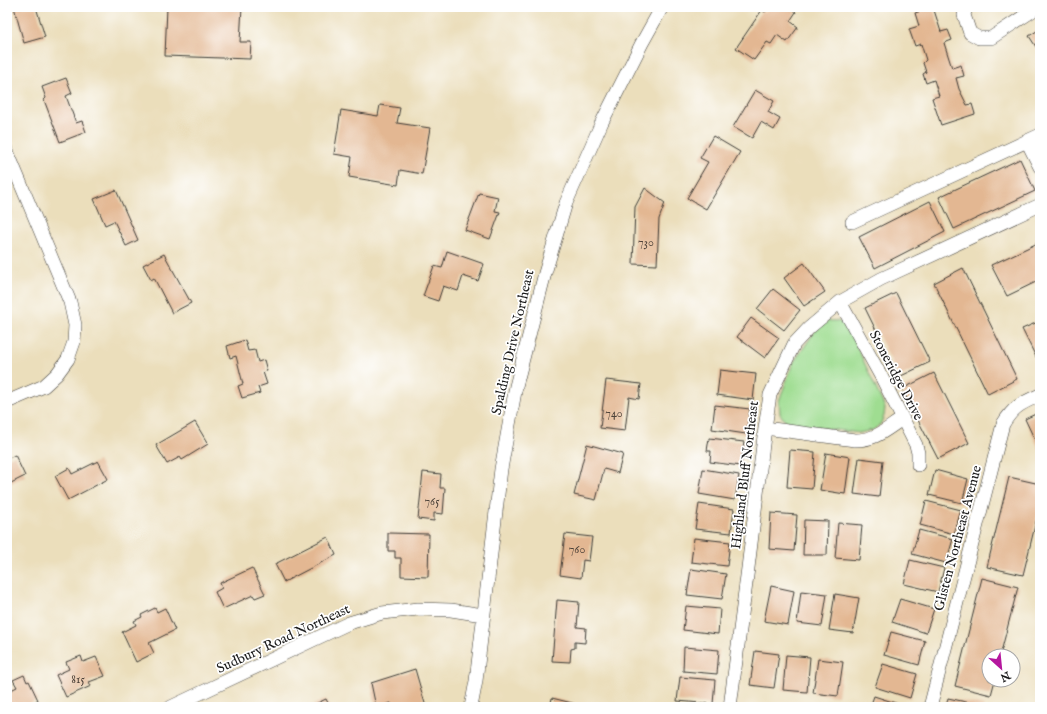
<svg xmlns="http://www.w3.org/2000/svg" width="1047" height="714" viewBox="0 0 1047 714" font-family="'IM FELL English',serif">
<rect width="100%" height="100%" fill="#fff"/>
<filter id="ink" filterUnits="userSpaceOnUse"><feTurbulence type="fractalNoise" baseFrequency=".025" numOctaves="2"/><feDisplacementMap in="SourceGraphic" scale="8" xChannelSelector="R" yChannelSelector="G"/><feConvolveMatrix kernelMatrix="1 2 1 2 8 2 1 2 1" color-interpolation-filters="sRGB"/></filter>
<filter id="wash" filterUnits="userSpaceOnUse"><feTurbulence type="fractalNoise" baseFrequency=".012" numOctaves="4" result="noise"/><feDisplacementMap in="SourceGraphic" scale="16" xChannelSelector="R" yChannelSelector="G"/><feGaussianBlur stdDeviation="0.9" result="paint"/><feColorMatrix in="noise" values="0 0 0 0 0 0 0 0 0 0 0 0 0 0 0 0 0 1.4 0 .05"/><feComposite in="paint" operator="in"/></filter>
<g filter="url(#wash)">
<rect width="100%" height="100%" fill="#ebdebb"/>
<path fill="#9fdd91" stroke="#5e7c56" d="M 828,321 C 839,320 841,322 849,329 L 885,408 L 884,416 L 880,425 L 873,430 L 859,433 L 792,424 L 785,421 L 780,414 L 779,401 L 793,363 L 816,330 Z"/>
<g id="blocks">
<path fill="#e3b792" d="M 14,7 L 36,7 L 45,37 L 24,43 Z
M 167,7 L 242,7 L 240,42 L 251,42 L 250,59 L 165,56 Z
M 769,7 L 790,7 L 796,12 L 790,21 L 798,27 L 787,42 L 777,35 L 771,44 L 767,42 L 754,60 L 736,48 L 762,10 L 765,12 Z
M 933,7 L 941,32 L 948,30 L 952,40 L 944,43 L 952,68 L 961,65 L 964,76 L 956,78 L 959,89 L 967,105 L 972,104 L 975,114 L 941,125 L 932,98 L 939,96 L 934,80 L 926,83 L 923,74 L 926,72 L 923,63 L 926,60 L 921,44 L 915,46 L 909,29 L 919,26 L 915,13 Z
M 1040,29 L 1040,53 L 1029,36 Z
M 66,78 L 72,93 L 66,96 L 76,123 L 82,121 L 86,132 L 60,142 L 44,100 L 46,98 L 42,87 Z
M 755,90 L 774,101 L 768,112 L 780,119 L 774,130 L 761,122 L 752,138 L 733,127 Z
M 380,105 L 400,108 L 397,123 L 430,128 L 422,174 L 400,170 L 398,185 L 349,177 L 352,157 L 334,154 L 341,110 L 378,116 Z
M 713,136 L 740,152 L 706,209 L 687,198 L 708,162 L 700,158 Z
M 1020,159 L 1035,191 L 954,229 L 939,197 Z
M 645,188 L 665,203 L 659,219 L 657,265 L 633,264 L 635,207 Z
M 116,190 L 138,240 L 126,246 L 114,221 L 105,225 L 94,199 Z
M 479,193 L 498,197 L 495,211 L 500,212 L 490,239 L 465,230 Z
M 930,201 L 945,232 L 875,268 L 859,237 Z
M 1040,242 L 1040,280 L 1007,296 L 991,265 Z
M 447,251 L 484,264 L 478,281 L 463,276 L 458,291 L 443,286 L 438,301 L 423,296 L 434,266 L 442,268 Z
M 164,254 L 191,303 L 172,313 L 154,278 L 151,280 L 143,265 Z
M 804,263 L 825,292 L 804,306 L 784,278 Z
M 963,268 L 1017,379 L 988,394 L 934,283 Z
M 773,289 L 800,310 L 784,330 L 757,309 Z
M 896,293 L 930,362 L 899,377 L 865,308 Z
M 751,318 L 779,338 L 765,358 L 737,337 Z
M 1040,321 L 1040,357 L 1037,359 L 1022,329 Z
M 245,340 L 248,351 L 255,350 L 258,362 L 264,360 L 267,371 L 263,372 L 267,384 L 258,387 L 260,393 L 242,398 L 238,386 L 243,384 L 236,356 L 230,358 L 227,346 Z
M 720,370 L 756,374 L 753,400 L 717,395 Z
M 934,373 L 969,443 L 938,459 L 902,389 Z
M 606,380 L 641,384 L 639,399 L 629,397 L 625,431 L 600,428 Z
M 715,405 L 750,409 L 746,434 L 712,429 Z
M 1040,412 L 1040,451 L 1025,419 Z
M 195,422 L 208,444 L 182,460 L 180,457 L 167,464 L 156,445 Z
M 709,438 L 744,442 L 741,466 L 710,462 L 711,451 L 707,451 Z
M 587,444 L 623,454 L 618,473 L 604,469 L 596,500 L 574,495 Z
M 790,450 L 815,452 L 812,489 L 787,487 Z
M 826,453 L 850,457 L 845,494 L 820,490 Z
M 15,455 L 25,476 L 7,485 L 7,459 Z
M 859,458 L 883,461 L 879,497 L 854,494 Z
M 98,461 L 108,479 L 68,500 L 55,476 L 69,468 L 72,474 Z
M 703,469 L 739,475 L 735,500 L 699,494 Z
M 935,470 L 968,479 L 962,503 L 929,495 Z
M 423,472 L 441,474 L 440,488 L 445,488 L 443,514 L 434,513 L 434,521 L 418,519 Z
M 1009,477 L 1040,484 L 1040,505 L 1023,575 L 987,567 Z
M 926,501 L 961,510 L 954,534 L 920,525 Z
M 699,504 L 734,509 L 731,533 L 695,529 Z
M 771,513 L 797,515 L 794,551 L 769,549 Z
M 804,520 L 828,521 L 827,555 L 803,555 Z
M 838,523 L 862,525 L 859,560 L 835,558 Z
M 919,530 L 953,539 L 946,563 L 912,554 Z
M 388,533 L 429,534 L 428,577 L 401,576 L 401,558 L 395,558 L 395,551 L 388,551 Z
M 565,534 L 592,537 L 589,561 L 583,560 L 581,578 L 560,575 Z
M 328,537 L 336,555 L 284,582 L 275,564 Z
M 694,538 L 730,542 L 727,566 L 691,562 Z
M 910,560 L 944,568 L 938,592 L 904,584 Z
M 252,568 L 265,594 L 255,598 L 253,595 L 223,609 L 215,592 L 222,588 L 220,583 Z
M 691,569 L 726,574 L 722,599 L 687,595 Z
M 982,578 L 1018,587 L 1000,656 L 989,656 L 989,680 L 995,680 L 991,695 L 955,686 Z
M 771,586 L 794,591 L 788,625 L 764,621 Z
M 801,591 L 827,594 L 822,626 L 797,623 Z
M 835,594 L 859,598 L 853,633 L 829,630 Z
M 900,599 L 934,609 L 926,633 L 892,622 Z
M 557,600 L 579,602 L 577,627 L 586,628 L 585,643 L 575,642 L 575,648 L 571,649 L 570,662 L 552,661 Z
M 686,606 L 720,609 L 718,634 L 683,630 Z
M 155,608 L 157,612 L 165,608 L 175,630 L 149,643 L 154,653 L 136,662 L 122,632 L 136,625 L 134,621 L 142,617 L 141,615 Z
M 891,632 L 925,641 L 919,665 L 884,655 Z
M 684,647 L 719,650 L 717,674 L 683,671 Z
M 755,651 L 779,654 L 774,688 L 750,685 Z
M 786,655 L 810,657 L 807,692 L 783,690 Z
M 81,656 L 83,662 L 96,657 L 105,676 L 89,682 L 91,686 L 66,697 L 56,675 L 69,669 L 66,662 Z
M 818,659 L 843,662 L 838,696 L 813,693 Z
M 883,664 L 917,674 L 910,698 L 875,687 Z
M 415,669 L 426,707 L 392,707 L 391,703 L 376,707 L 371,683 Z
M 24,675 L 27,682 L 29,681 L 38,700 L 24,707 L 7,707 L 7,692 L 17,687 L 13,680 Z
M 680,677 L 715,680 L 713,704 L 677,701 Z
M 874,696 L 908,707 L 870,707 Z
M 552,698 L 580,705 L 579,707 L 550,707 Z
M 948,698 L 984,706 L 983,707 L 946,707 Z
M 326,699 L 330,707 L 309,707 Z"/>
</g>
</g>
<g filter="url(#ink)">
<use href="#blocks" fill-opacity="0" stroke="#3b3934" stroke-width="1"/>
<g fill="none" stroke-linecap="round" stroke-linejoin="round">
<g stroke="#3b3934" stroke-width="14">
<path id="minor" d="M 966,7 L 964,15 L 970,33 L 979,38 L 991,38 L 1032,11 L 1037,7
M 1027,141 L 1040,167
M 7,151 L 70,302 L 75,325 L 74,342 L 68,359 L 57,374 L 44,386 L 7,402
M 852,222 L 1040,135
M 840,302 L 882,378 L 916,445 L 918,453 L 918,465
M 765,428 L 855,440 C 876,440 885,430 902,419
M 171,707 L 349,623 L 382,613 L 418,609 L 451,610 L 483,615
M 471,707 L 476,681 L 501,469 L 516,386 L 545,273 L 566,203 L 602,122 L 642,43 L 662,7
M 730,707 L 748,568 L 765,428 L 770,395 L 794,344 L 809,328 L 840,302 L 881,279 L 1040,205
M 930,707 L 1003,424 C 1014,406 1022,403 1040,395"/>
</g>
<use href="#minor" stroke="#fff" stroke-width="13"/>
</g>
</g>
<g text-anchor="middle" stroke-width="3.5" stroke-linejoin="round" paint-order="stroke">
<g font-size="12" fill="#4e433a">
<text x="646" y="246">730</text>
<text x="614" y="417">740</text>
<text x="432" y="505">765</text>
<text x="577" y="553">760</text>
<text x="78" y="683">815</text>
</g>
<g font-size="14" fill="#1c1c1c" stroke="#fff">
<text transform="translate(512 342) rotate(-77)" y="5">Spalding Drive Northeast</text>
<text transform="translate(897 375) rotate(62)" y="5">Stoneridge Drive</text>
<text transform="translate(744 475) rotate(-83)" y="5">Highland Bluff Northeast</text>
<text transform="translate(957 538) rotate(-75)" y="5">Glisten Northeast Avenue</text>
<text transform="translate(283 638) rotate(-25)" y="5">Sudbury Road Northeast</text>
</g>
</g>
<rect width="1047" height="714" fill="none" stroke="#fff" stroke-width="24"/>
<g transform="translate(1001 668) rotate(153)"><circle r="19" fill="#ffffff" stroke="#a4a4a4"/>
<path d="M0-3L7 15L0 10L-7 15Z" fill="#b5179e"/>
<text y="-6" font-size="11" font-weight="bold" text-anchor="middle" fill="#1c1c1c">N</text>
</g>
</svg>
